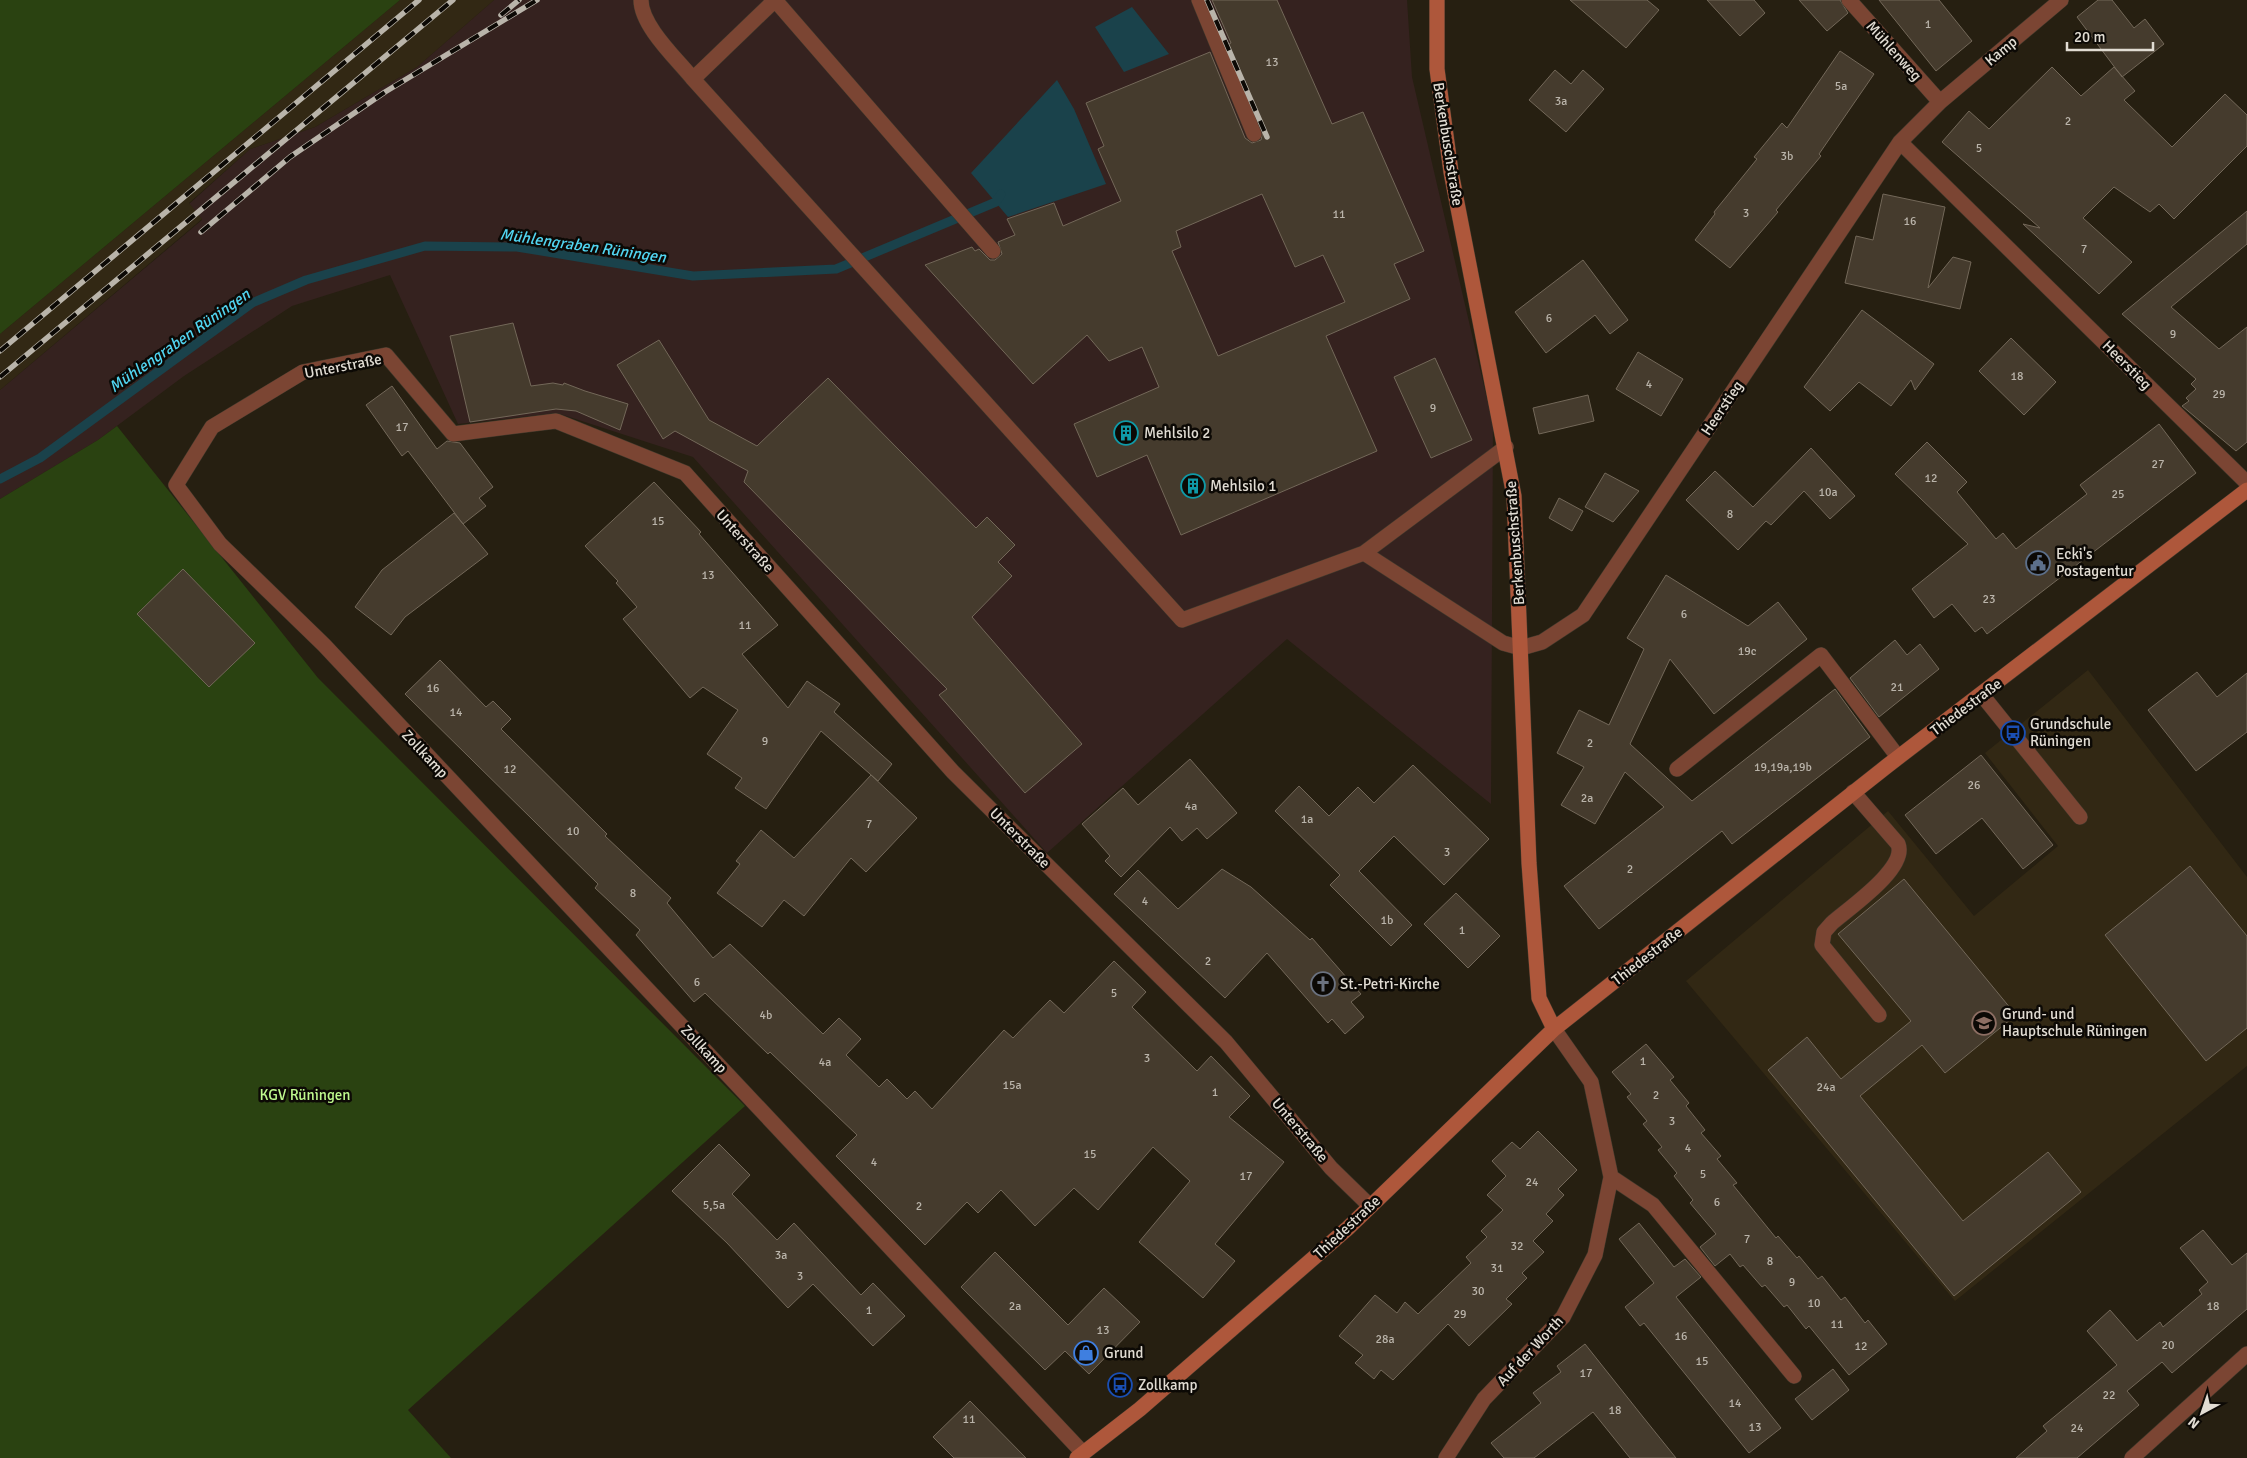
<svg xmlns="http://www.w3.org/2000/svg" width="2247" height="1458" viewBox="0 0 2247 1458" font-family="Signika,sans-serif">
<rect width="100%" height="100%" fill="#261f11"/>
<path fill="#35221f" d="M 494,0 L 1407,0 L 1412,77 L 1493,425 L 1491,804 L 1287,639 L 1047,853 L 693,457 L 557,413 L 458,424 L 390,275 L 292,306 L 184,376 L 98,440 L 0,499 L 0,390 L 202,220 L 189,204 L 250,149 L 315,127 L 417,67 Z"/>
<path fill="#322814" d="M 400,0 L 494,0 L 417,67 L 315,127 L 250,149 L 189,203 L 202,219 L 0,390 L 0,334 Z
M 2088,670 L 2247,877 L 2247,1066 L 1955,1301 L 1686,981 L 1888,811 L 1974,916 L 2058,846 L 1985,753 Z"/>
<path fill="#2a4211" d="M 0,0 L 400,0 L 0,334 Z
M 117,426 L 318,678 L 745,1106 L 408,1410 L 451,1458 L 0,1458 L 0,499 L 98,440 Z"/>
<path fill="#1a424b" d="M 1132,7 L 1169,54 L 1124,72 L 1095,27 Z
M 1057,80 L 1074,109 L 1106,184 L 1008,217 L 971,173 Z"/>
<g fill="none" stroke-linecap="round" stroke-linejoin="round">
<path stroke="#1a424b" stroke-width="9" d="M 0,479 L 40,458 L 252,303 L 306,280 L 425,246 L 517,247 L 693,276 L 836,269 L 996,202 L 1001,194"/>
</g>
<path fill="#453b2d" stroke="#736859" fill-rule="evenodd" d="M 1212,0 L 1277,0 L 1332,124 L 1363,112 L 1424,251 L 1394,264 L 1410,299 L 1326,336 L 1377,451 L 1181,535 L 1147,455 L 1097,477 L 1074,424 L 1159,387 L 1142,347 L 1109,361 L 1087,335 L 1033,384 L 925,265 L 972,247 L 975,251 L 979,249 L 990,260 L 995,260 L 1002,254 L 998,242 L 1015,235 L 1007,219 L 1054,203 L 1063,226 L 1121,201 L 1098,149 L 1104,146 L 1086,103 L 1210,52 L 1245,138 L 1252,143 L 1261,140 L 1263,130 L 1227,45 L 1231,43 ZM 1262,194 L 1295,267 L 1323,255 L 1345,302 L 1218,356 L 1172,251 L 1181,247 L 1176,231 Z
M 1570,0 L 1647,0 L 1659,10 L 1626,48 Z
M 1707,0 L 1754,0 L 1765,13 L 1740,36 Z
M 1799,0 L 1840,0 L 1848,13 L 1827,31 Z
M 1879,0 L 1939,0 L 1972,41 L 1936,71 Z
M 2098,0 L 2112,0 L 2134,28 L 2145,19 L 2164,44 L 2122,77 L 2077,17 Z
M 1840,51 L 1874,74 L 1819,154 L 1821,156 L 1776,210 L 1778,212 L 1730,268 L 1695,240 L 1715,214 L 1714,212 L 1757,159 L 1754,157 L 1782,123 L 1787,128 Z
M 2052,67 L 2081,96 L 2114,67 L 2135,91 L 2124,100 L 2172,147 L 2225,94 L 2247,115 L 2247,146 L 2174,219 L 2159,204 L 2150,212 L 2114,187 L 2083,218 L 2132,262 L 2099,294 L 2023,224 L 2040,228 L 1942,142 L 1969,111 L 1989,129 Z
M 1555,70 L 1571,84 L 1583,70 L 1604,89 L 1566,132 L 1529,100 Z
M 1883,194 L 1945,207 L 1928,288 L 1953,257 L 1971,262 L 1960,309 L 1845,283 L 1856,236 L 1873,240 Z
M 2247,211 L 2247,244 L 2171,307 L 2219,349 L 2247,327 L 2247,442 L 2236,451 L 2182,406 L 2189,401 L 2186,398 L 2196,389 L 2191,384 L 2196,379 L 2122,314 Z
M 1583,260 L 1628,320 L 1610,334 L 1595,315 L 1546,353 L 1515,312 Z
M 1862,310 L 1934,364 L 1915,390 L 1911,380 L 1891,406 L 1859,382 L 1830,411 L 1804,387 Z
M 513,323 L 531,386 L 553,383 L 563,385 L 564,383 L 585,391 L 628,404 L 620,430 L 576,411 L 556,409 L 470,422 L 450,336 Z
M 2011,338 L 2056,382 L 2024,415 L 1979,371 Z
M 659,340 L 709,420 L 757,446 L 828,378 L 976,528 L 987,517 L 1015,545 L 998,562 L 1012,576 L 972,617 L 1082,744 L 1025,793 L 939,695 L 947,689 L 744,482 L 748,471 L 675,431 L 663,439 L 617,365 Z
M 1638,352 L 1683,379 L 1661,416 L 1616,389 Z
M 1435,358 L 1472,440 L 1431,458 L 1394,377 Z
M 392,386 L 437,449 L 447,441 L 460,443 L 493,487 L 479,498 L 486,506 L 463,524 L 408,451 L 402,456 L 366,405 Z
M 1588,395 L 1594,421 L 1539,434 L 1533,408 Z
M 2159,424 L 2196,473 L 1987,634 L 1982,627 L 1975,632 L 1952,604 L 1934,618 L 1912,589 L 1968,544 L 1895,474 L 1927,442 L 1967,482 L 1957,492 L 1996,539 L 2003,533 L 2016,549 L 2087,494 L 2080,485 Z
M 1811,448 L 1855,496 L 1830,519 L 1804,491 L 1771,525 L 1766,521 L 1738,550 L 1686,500 L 1715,471 L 1753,507 Z
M 1605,473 L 1639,491 L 1613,522 L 1585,507 Z
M 654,482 L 701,532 L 699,534 L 778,625 L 742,654 L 788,708 L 807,681 L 840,704 L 834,712 L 892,764 L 878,781 L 821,731 L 766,809 L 735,788 L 742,778 L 707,754 L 738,710 L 703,687 L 690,698 L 623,619 L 637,607 L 616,583 L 618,581 L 585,546 Z
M 1559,498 L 1583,511 L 1572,531 L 1549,518 Z
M 454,513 L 488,554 L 405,617 L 391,635 L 355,607 L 382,570 Z
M 183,569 L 255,643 L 209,687 L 137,614 Z
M 1666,575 L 1748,626 L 1778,602 L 1807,639 L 1714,714 L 1670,659 L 1630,744 L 1692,801 L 1835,689 L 1870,737 L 1732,844 L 1722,831 L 1599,929 L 1564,886 L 1664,807 L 1625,772 L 1595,824 L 1561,805 L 1584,767 L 1557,753 L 1579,710 L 1609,725 L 1644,649 L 1627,638 Z
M 1895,640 L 1907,655 L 1920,644 L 1939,669 L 1879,717 L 1850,678 Z
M 440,660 L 486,707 L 493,701 L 511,719 L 501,729 L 607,834 L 605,836 L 671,898 L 667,903 L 713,958 L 730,944 L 823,1034 L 839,1018 L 861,1039 L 846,1055 L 879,1087 L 887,1079 L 907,1099 L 915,1091 L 932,1109 L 1004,1030 L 1013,1038 L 1050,1000 L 1064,1013 L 1114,961 L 1146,992 L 1132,1007 L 1197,1071 L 1211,1056 L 1250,1096 L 1229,1117 L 1284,1162 L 1215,1244 L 1235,1261 L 1203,1298 L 1139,1242 L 1190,1181 L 1153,1147 L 1098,1210 L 1074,1188 L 1035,1226 L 1001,1190 L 978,1213 L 967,1202 L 925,1245 L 836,1156 L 857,1135 L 770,1052 L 768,1054 L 705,993 L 694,1002 L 636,935 L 640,930 L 595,888 L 598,884 L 405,694 Z
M 2197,672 L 2217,697 L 2247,673 L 2247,732 L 2196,771 L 2148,710 Z
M 1981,755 L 2053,845 L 2023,869 L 1982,818 L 1936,854 L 1905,815 Z
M 1190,759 L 1237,813 L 1207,839 L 1197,828 L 1182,841 L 1170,827 L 1121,877 L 1105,861 L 1110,856 L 1082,824 L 1123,788 L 1138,805 Z
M 1413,765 L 1489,839 L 1444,885 L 1394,836 L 1359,871 L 1412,925 L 1391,946 L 1330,885 L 1340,875 L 1275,811 L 1299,786 L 1329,816 L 1358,787 L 1374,803 Z
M 871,775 L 917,818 L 866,872 L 851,858 L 804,916 L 784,900 L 762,927 L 717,893 L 740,864 L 736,861 L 761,830 L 794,858 Z
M 2190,866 L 2247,936 L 2247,1028 L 2206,1061 L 2105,935 Z
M 1222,869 L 1251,887 L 1310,940 L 1312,938 L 1361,994 L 1351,1002 L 1364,1017 L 1345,1034 L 1332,1019 L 1328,1023 L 1267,953 L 1225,998 L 1114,894 L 1138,870 L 1178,909 Z
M 1904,879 L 2016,1015 L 1945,1073 L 1922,1045 L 1860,1096 L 1963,1221 L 2048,1152 L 2081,1192 L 1954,1296 L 1768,1070 L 1807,1037 L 1841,1079 L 1911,1021 L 1838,934 Z
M 1456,893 L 1500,936 L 1468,968 L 1424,924 Z
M 1646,1044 L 1674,1077 L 1670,1080 L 1689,1103 L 1686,1106 L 1705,1130 L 1701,1133 L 1721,1156 L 1717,1159 L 1737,1183 L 1733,1185 L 1776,1238 L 1778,1236 L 1797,1258 L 1799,1256 L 1818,1279 L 1822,1276 L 1841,1300 L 1845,1297 L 1865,1323 L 1868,1320 L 1887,1344 L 1849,1375 L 1809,1326 L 1806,1329 L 1787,1305 L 1784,1307 L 1765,1285 L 1762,1287 L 1743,1265 L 1740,1267 L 1730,1254 L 1715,1266 L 1700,1247 L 1716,1234 L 1690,1203 L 1693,1200 L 1674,1176 L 1677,1173 L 1658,1150 L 1662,1147 L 1643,1124 L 1647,1121 L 1627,1097 L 1631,1094 L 1612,1072 Z
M 1538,1131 L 1577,1170 L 1558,1189 L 1564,1195 L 1546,1214 L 1553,1221 L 1533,1241 L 1544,1252 L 1522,1273 L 1527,1278 L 1506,1299 L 1512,1304 L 1469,1346 L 1448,1324 L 1393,1380 L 1381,1370 L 1374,1379 L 1355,1363 L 1363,1355 L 1339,1336 L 1375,1295 L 1397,1313 L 1405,1302 L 1418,1314 L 1471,1263 L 1466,1257 L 1487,1237 L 1481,1231 L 1503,1210 L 1487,1195 L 1506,1176 L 1492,1161 L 1512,1142 L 1520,1149 Z
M 719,1144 L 750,1175 L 732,1194 L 777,1240 L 794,1223 L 861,1295 L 873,1283 L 905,1316 L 873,1346 L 813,1284 L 788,1308 L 727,1243 L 672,1191 Z
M 1639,1223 L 1674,1267 L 1685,1259 L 1701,1277 L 1676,1297 L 1781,1428 L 1749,1453 L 1644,1323 L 1640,1326 L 1625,1307 L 1654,1283 L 1619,1239 Z
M 2203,1230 L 2232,1265 L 2247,1253 L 2247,1309 L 2172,1373 L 2162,1362 L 2127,1391 L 2139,1405 L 2077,1458 L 2016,1458 L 2047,1431 L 2043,1426 L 2117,1365 L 2087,1331 L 2110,1310 L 2137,1341 L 2160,1322 L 2163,1327 L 2202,1294 L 2199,1290 L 2208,1282 L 2180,1248 Z
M 995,1252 L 1068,1325 L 1104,1288 L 1140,1322 L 1089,1374 L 1065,1351 L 1045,1370 L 961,1287 Z
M 1585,1344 L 1643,1417 L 1676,1458 L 1630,1458 L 1593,1412 L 1534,1458 L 1504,1458 L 1491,1443 L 1541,1403 L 1533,1393 L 1561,1372 L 1557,1366 Z
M 1833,1369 L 1849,1390 L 1812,1420 L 1795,1399 Z
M 970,1401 L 1026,1458 L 954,1458 L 933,1437 Z"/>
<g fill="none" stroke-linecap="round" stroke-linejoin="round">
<g stroke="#40392c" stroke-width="16">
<path id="lane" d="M 641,0 C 641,26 677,59 693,79 L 1182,620 L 1364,553 L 1503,643 L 1521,648
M 775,0 L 993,251
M 1199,0 L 1254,134
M 693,79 L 775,0
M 1364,553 L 1506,447
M 1982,695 L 2080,817
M 1677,769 L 1821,655 L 1898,757
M 1853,792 L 1898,844 C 1908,868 1849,908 1832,923 L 1824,932 L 1822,945 L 1879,1015"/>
</g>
<g stroke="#40392c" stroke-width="16">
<path id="street" d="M 1849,0 L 1940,102
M 1900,142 L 2247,483
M 1521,648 L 1542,642 L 1583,615 L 1900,142 L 1940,102 L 2061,0
M 1554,1029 L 1591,1082 L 1611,1177 L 1653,1205 L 1794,1376
M 1083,1453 L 324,645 L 220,544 L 176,485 L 212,427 L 303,372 L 386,355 L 453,434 L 556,421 L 685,473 L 953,772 L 1226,1042 L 1331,1168 L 1370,1206
M 1446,1458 L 1484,1399 L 1563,1317 L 1595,1255 L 1611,1177
M 2132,1458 L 2247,1354"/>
</g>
<g stroke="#40392c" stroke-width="16">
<path id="secondary" d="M 1437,0 L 1437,69 L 1451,172 L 1514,496 L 1529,863 L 1539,998 L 1554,1029
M 1077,1458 L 1140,1409 L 1348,1228 L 1554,1029 L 1887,766 L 2247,490"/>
</g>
<use href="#lane" stroke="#7b4533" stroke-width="15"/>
<use href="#street" stroke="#7b4533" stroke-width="15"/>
<use href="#secondary" stroke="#ae573b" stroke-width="15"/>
<g stroke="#b9b4aa" stroke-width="5.5">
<path id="rail" d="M 1207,0 L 1267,137
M 501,15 L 519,0
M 201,232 L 290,157 L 385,92 L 537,0
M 0,351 L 419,0
M 0,377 L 453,0"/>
</g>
<use href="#rail" stroke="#0c0905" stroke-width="4" stroke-dasharray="11" stroke-linecap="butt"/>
</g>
<defs>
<g id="building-ring" transform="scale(1.25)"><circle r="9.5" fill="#0c0905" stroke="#0f9aa8" stroke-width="1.5"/><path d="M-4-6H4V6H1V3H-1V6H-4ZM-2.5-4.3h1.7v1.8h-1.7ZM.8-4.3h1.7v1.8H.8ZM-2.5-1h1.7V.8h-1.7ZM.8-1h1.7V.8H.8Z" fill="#0f9aa8"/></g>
<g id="civic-ring" transform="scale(1.25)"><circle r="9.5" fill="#0c0905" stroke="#5c6f8a" stroke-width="1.5"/><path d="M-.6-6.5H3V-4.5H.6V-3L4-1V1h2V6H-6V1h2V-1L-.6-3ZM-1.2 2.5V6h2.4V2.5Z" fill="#5c6f8a"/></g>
<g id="bus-ring" transform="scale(1.25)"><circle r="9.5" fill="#0c0905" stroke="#1a4fb4" stroke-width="1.5"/><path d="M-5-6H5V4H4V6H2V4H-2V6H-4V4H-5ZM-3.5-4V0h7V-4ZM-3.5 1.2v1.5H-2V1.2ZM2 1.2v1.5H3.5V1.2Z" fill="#1a4fb4"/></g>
<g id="church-ring" transform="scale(1.25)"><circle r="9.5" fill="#0c0905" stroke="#6b7280" stroke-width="1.5"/><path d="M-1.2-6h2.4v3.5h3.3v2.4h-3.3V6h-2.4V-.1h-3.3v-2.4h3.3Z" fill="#6b7280"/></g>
<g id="school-ring" transform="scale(1.25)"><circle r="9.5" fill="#0c0905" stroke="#8d6e63" stroke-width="1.5"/><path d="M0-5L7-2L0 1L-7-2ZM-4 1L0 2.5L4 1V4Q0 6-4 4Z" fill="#8d6e63"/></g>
<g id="shop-ring" transform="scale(1.25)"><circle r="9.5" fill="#0c0905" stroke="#3f7fe0" stroke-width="1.5"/><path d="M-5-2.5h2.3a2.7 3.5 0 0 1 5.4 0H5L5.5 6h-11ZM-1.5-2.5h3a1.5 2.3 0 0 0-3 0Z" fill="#3f7fe0"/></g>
</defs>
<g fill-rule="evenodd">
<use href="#building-ring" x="1126" y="433"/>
<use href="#building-ring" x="1193" y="486"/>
<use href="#civic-ring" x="2038" y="563"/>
<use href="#bus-ring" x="2013" y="733"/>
<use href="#church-ring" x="1323" y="984"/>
<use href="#school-ring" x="1984" y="1023"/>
<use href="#shop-ring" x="1086" y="1353"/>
<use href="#bus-ring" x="1120" y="1385"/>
</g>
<g text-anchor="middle" stroke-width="5" stroke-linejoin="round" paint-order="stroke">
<g font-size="12" fill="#bab4aa">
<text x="1928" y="28">1</text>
<text x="1272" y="66">13</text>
<text x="1841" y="90">5a</text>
<text x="1561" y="105">3a</text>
<text x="2068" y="125">2</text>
<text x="1979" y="152">5</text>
<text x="1787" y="160">3b</text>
<text x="1746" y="217">3</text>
<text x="1339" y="218">11</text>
<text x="1910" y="225">16</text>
<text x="2084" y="253">7</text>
<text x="1549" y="322">6</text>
<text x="2173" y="338">9</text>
<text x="2017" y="380">18</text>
<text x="1649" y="388">4</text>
<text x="2219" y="398">29</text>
<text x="1433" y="412">9</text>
<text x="402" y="431">17</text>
<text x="2158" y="468">27</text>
<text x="1931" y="482">12</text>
<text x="1828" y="496">10a</text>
<text x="2118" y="498">25</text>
<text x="1730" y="518">8</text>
<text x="658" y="525">15</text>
<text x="708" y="579">13</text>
<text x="1989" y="603">23</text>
<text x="1684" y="618">6</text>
<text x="745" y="629">11</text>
<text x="1747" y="655">19c</text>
<text x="1897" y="691">21</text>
<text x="433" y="692">16</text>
<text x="456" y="716">14</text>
<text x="765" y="745">9</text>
<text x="1590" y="747">2</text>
<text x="1783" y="771">19,19a,19b</text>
<text x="510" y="773">12</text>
<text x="1974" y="789">26</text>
<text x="1587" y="802">2a</text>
<text x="1191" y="810">4a</text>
<text x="1307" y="823">1a</text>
<text x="869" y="828">7</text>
<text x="573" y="835">10</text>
<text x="1447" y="856">3</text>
<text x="1630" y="873">2</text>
<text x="633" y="897">8</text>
<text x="1145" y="905">4</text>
<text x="1387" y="924">1b</text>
<text x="1462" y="934">1</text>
<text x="1208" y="965">2</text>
<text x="697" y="986">6</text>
<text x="1114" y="997">5</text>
<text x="766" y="1019">4b</text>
<text x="1147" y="1062">3</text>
<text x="1643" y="1065">1</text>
<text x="825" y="1066">4a</text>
<text x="1012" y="1089">15a</text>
<text x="1826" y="1091">24a</text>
<text x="1215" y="1096">1</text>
<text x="1656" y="1099">2</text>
<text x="1672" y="1125">3</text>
<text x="1688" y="1152">4</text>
<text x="1090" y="1158">15</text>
<text x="874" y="1166">4</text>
<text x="1703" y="1178">5</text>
<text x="1246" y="1180">17</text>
<text x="1532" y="1186">24</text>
<text x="1717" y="1206">6</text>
<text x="714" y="1209">5,5a</text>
<text x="919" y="1210">2</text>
<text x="1747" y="1243">7</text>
<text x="1517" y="1250">32</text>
<text x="781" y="1259">3a</text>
<text x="1770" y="1265">8</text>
<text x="1497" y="1272">31</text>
<text x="800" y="1280">3</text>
<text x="1792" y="1286">9</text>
<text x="1478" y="1295">30</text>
<text x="1814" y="1307">10</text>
<text x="1015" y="1310">2a</text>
<text x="2213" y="1310">18</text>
<text x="869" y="1314">1</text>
<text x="1460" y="1318">29</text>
<text x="1837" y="1328">11</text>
<text x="1103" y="1334">13</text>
<text x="1681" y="1340">16</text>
<text x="1385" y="1343">28a</text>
<text x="2168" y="1349">20</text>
<text x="1861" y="1350">12</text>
<text x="1702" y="1365">15</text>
<text x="1586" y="1377">17</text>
<text x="2109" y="1399">22</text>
<text x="1735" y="1407">14</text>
<text x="1615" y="1414">18</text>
<text x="969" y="1423">11</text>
<text x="1755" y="1431">13</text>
<text x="2077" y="1432">24</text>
</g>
<g font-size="15" fill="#e1dcd3" stroke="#0c0905">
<text transform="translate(1894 51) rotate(48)" y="5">Mühlenweg</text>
<text transform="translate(2001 51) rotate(-40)" y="5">Kamp</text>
<text transform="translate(1448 144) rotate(81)" y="5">Berkenbuschstraße</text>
<text transform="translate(2127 365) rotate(45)" y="5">Heerstieg</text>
<text transform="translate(343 366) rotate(-11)" y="5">Unterstraße</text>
<text transform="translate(1722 408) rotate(-56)" y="5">Heerstieg</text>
<text transform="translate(745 541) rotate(48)" y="5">Unterstraße</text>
<text transform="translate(1515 543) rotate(-94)" y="5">Berkenbuschstraße</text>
<text transform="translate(1966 707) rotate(-37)" y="5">Thiedestraße</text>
<text transform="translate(425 754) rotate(47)" y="5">Zollkamp</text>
<text transform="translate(1020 838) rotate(45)" y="5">Unterstraße</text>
<text transform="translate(1647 956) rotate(-38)" y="5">Thiedestraße</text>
<text transform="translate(704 1049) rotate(47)" y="5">Zollkamp</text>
<text transform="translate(1300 1130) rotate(50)" y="5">Unterstraße</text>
<text transform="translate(1347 1227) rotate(-43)" y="5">Thiedestraße</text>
<text transform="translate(1530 1351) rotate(-47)" y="5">Auf der Worth</text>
</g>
<g font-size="15" fill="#e1dcd3" stroke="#0c0905" text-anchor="start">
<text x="1144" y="438">Mehlsilo 2</text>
<text x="1210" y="491">Mehlsilo 1</text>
<text x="2056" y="559">Ecki's<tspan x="2056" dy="17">Postagentur</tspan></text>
<text x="2030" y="729">Grundschule<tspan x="2030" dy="17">Rüningen</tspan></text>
<text x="1340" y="989">St.-Petri-Kirche</text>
<text x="2002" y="1019">Grund- und<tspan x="2002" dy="17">Hauptschule Rüningen</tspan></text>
<text x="1104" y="1358">Grund</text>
<text x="1138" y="1390">Zollkamp</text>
</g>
<g font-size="15" fill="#bff98e" stroke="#0c0905">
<text x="305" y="1100">KGV Rüningen</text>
</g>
<g font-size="16" font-style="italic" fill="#51d4f0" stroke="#0c0905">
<text transform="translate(583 245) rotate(8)" y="6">Mühlengraben Rüningen</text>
<text transform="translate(179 340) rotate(-35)" y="6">Mühlengraben Rüningen</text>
</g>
</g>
<g transform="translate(2202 1413) rotate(220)" stroke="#0c0905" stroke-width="4" paint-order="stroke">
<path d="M0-4L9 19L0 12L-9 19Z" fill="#e1dcd3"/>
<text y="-8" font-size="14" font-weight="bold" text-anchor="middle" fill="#e1dcd3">N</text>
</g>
<path d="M2067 42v8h86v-8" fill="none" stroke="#e1dcd3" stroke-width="2.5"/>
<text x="2074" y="42" font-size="15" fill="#e1dcd3" stroke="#0c0905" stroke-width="4" paint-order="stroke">20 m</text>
</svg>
